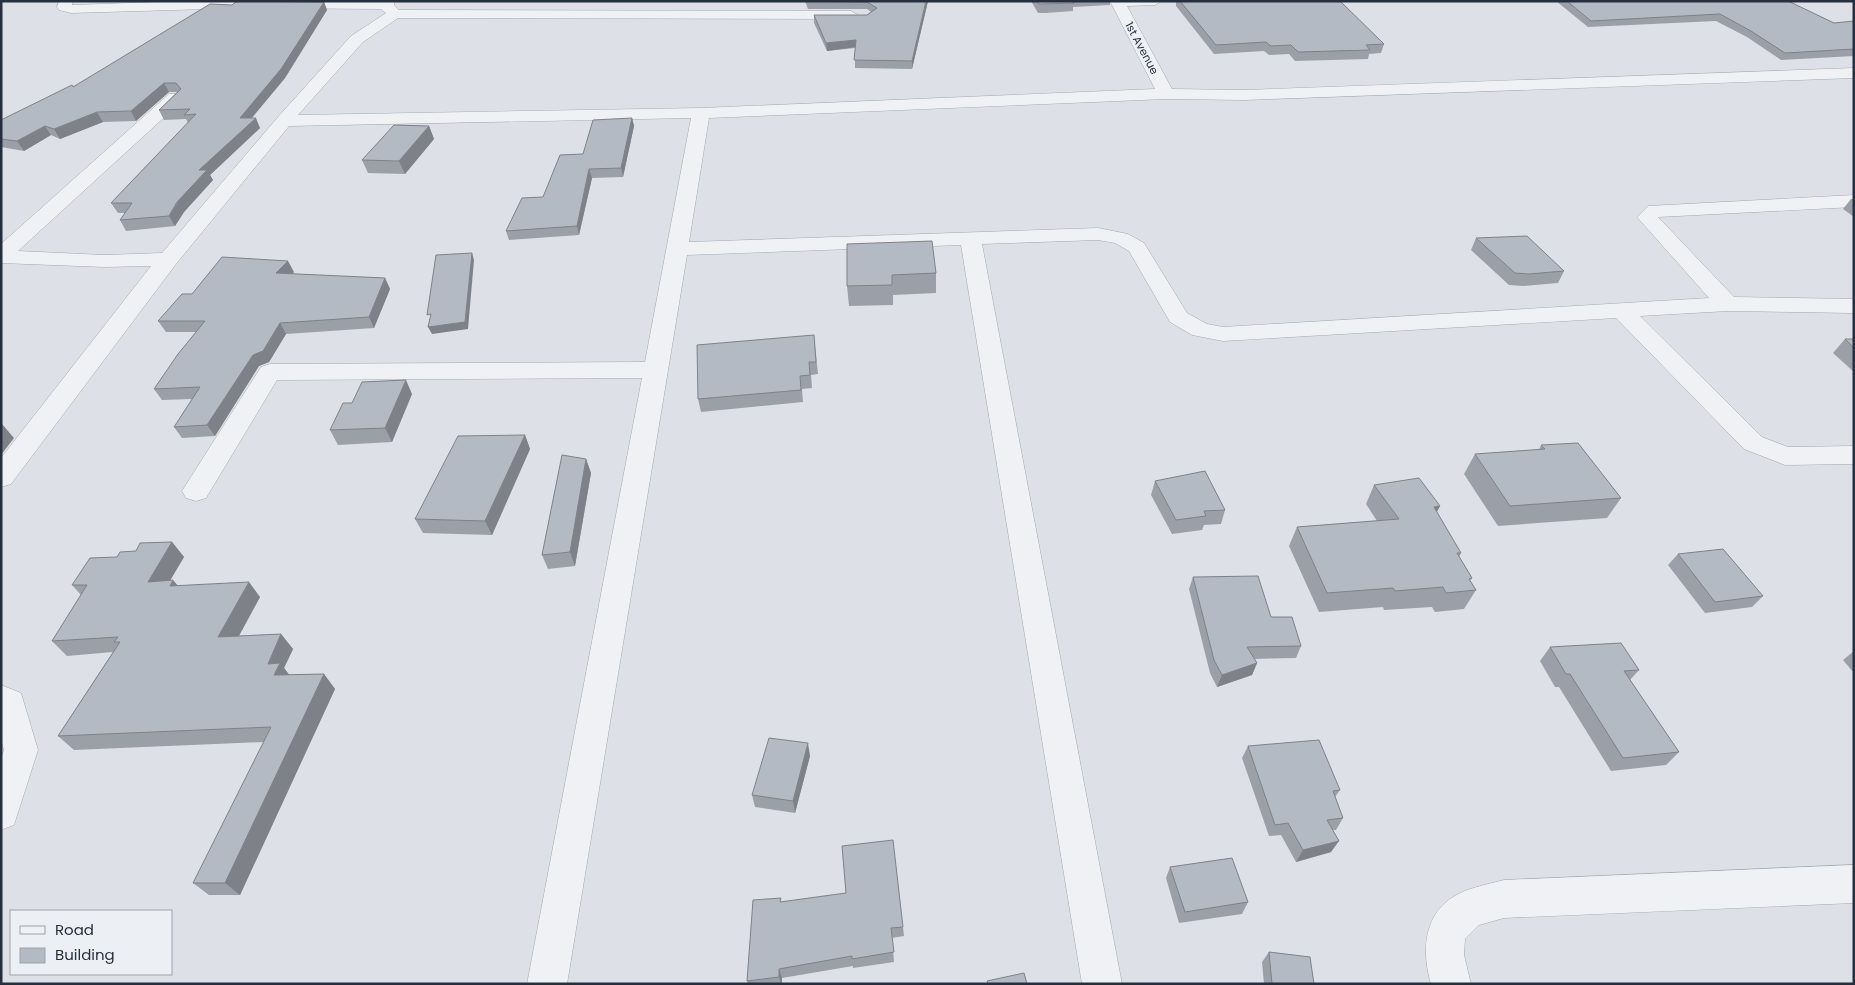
<svg xmlns="http://www.w3.org/2000/svg" width="1855" height="985" viewBox="0 0 1855 985" font-family="Poppins,sans-serif">
<rect width="100%" height="100%" fill="#dde1e7"/>
<g fill="none" stroke-linecap="round" stroke-linejoin="round">
<g stroke="#a2a8b1" stroke-width="1">
<path id="minor" d="M 59,1 L 73,1 L 72,5 L 186,1 L 394,1 L 394,5 L 399,10 L 851,11 L 858,15 L 851,19 L 398,18 L 363,42 L 298,115 L 701,108 L 1155,89 L 1110,1 L 1162,1 L 1155,5 L 1127,6 L 1172,89 L 1245,90 L 1854,68 L 1854,78 L 1245,100 L 1166,99 L 709,118 L 689,242 L 1098,228 L 1128,234 L 1144,243 L 1187,313 L 1207,324 L 1223,327 L 1709,298 L 1637,217 L 1648,206 L 1854,195 L 1854,207 L 1658,217 L 1734,297 L 1854,299 L 1854,313 L 1728,311 L 1640,316 L 1762,437 L 1788,447 L 1854,446 L 1854,464 L 1785,465 L 1744,449 L 1616,318 L 1223,341 L 1192,335 L 1170,322 L 1129,251 L 1115,243 L 1098,240 L 982,244 L 1122,984 L 1082,984 L 961,245 L 687,255 L 567,984 L 527,984 L 642,378 L 277,380 L 206,498 L 196,501 L 186,498 L 182,491 L 261,367 L 270,364 L 645,362 L 691,118 L 289,126 L 176,264 L 11,484 L 1,487 L 1,458 L 151,266 L 104,267 L 1,263 L 1,244 L 169,94 L 181,94 L 184,98 L 181,102 L 18,251 L 104,255 L 162,253 L 278,117 L 351,36 L 386,13 L 381,9 L 243,8 L 71,13 L 59,10 L 57,7 Z
M 1,685 L 21,693 L 38,750 L 14,825 L 1,830 L 1,758 L 4,750 L 1,739 Z
M 1854,865 L 1854,903 L 1504,918 L 1479,925 L 1465,939 L 1464,955 L 1471,984 L 1431,984 C 1422,955 1423,918 1450,899 C 1465,888 1486,885 1504,880 Z"/>
</g>
<use href="#minor" fill="#eff1f5" fill-rule="evenodd"/>
</g>
<path fill="#9ba0a8" d="M 805,1 L 928,1 L 912,69 L 855,68 L 855,48 L 827,51 L 814,23 L 814,15 L 867,15 L 871,12 L 867,9 L 808,9 Z
M 1031,1 L 1110,1 L 1110,5 L 1073,7 L 1073,11 L 1046,13 L 1038,13 Z
M 1176,1 L 1180,1 L 1384,44 L 1381,53 L 1369,54 L 1368,59 L 1295,61 L 1289,54 L 1269,55 L 1264,51 L 1214,54 L 1176,6 Z
M 1556,1 L 1788,1 L 1834,23 L 1854,21 L 1854,56 L 1781,60 L 1747,37 L 1716,21 L 1588,27 Z
M 324,2 L 327,10 L 285,78 L 252,118 L 260,128 L 210,175 L 213,180 L 184,212 L 175,226 L 126,231 L 120,220 L 125,213 L 118,213 L 111,203 L 188,123 L 186,119 L 164,120 L 159,110 L 177,92 L 169,92 L 136,121 L 103,122 L 60,139 L 51,135 L 24,151 L 1,147 L 1,120 L 73,87 L 232,5 Z
M 632,118 L 634,126 L 623,177 L 592,178 L 579,235 L 509,240 L 506,231 L 543,197 L 583,154 Z
M 429,126 L 434,139 L 405,174 L 368,173 L 362,160 Z
M 1851,199 L 1854,199 L 1854,217 L 1843,209 Z
M 1476,238 L 1564,271 L 1558,283 L 1523,286 L 1509,285 L 1471,250 Z
M 847,244 L 936,273 L 936,293 L 893,295 L 893,305 L 849,306 L 847,286 Z
M 294,272 L 292,274 L 385,278 L 390,289 L 374,328 L 286,334 L 269,362 L 259,366 L 215,436 L 182,438 L 174,427 L 192,399 L 162,400 L 154,389 L 196,332 L 166,332 L 158,321 L 192,294 Z
M 814,335 L 818,374 L 811,375 L 812,388 L 802,389 L 803,402 L 701,412 L 698,399 Z
M 1845,339 L 1854,339 L 1854,372 L 1833,353 Z
M 412,394 L 392,442 L 338,445 L 330,430 L 352,403 Z
M 525,435 L 530,449 L 492,535 L 423,533 L 415,519 Z
M 1541,445 L 1621,498 L 1607,518 L 1498,526 L 1464,474 L 1475,454 L 1539,450 Z
M 586,459 L 591,473 L 575,566 L 548,569 L 542,555 Z
M 1155,481 L 1225,510 L 1221,524 L 1204,525 L 1202,530 L 1172,534 L 1151,495 Z
M 1374,485 L 1440,506 L 1437,512 L 1461,553 L 1459,557 L 1472,578 L 1470,581 L 1476,590 L 1464,609 L 1435,612 L 1432,607 L 1384,610 L 1383,607 L 1319,612 L 1289,546 L 1297,527 L 1377,521 L 1366,504 Z
M 172,542 L 184,557 L 170,580 L 178,586 L 260,597 L 239,636 L 281,634 L 293,649 L 284,668 L 289,675 L 324,674 L 335,689 L 240,895 L 209,895 L 193,883 L 264,742 L 74,750 L 58,736 L 113,652 L 67,656 L 52,641 L 81,595 L 72,585 L 117,557 L 136,551 Z
M 1678,554 L 1763,596 L 1752,607 L 1705,613 L 1668,565 Z
M 1193,577 L 1271,617 L 1301,646 L 1296,658 L 1254,659 L 1257,663 L 1252,675 L 1217,687 L 1210,673 L 1189,589 Z
M 1550,647 L 1639,670 L 1630,680 L 1679,752 L 1666,765 L 1611,771 L 1559,687 L 1555,687 L 1540,661 Z
M 1854,651 L 1854,673 L 1843,660 Z
M 1248,746 L 1340,790 L 1335,797 L 1343,818 L 1336,830 L 1333,830 L 1331,852 L 1296,862 L 1281,835 L 1269,836 L 1242,758 Z
M 810,756 L 795,813 L 755,807 L 752,795 Z
M 1170,867 L 1248,902 L 1242,914 L 1179,923 L 1166,878 Z
M 782,902 L 903,927 L 904,936 L 892,938 L 894,962 L 853,968 L 853,966 L 782,978 L 782,984 L 748,984 L 747,981 Z
M 1269,952 L 1314,984 L 1264,984 L 1262,962 Z"/>
<path fill="#7e8288" d="M 926,1 L 928,1 L 912,69 L 912,61 Z
M 324,2 L 327,10 L 285,78 L 244,127 L 240,118 Z
M 856,40 L 856,47 L 827,51 L 826,43 Z
M 164,83 L 169,92 L 136,121 L 131,111 Z
M 97,112 L 103,122 L 60,139 L 54,129 Z
M 256,118 L 260,128 L 210,175 L 213,180 L 184,212 L 175,226 L 169,216 L 199,170 Z
M 632,118 L 634,126 L 623,177 L 621,168 Z
M 45,126 L 51,135 L 24,151 L 17,141 Z
M 429,126 L 434,139 L 405,174 L 399,161 Z
M 589,169 L 592,178 L 579,235 L 577,226 Z
M 472,253 L 474,260 L 468,329 L 432,334 L 428,327 Z
M 288,261 L 294,272 L 282,284 L 276,273 Z
M 385,278 L 390,289 L 374,328 L 369,317 Z
M 280,323 L 286,334 L 269,362 L 259,366 L 215,436 L 207,425 L 253,355 Z
M 406,380 L 412,394 L 392,442 L 385,428 Z
M 2,424 L 14,438 L 1,455 L 1,425 Z
M 525,435 L 530,449 L 492,535 L 485,521 Z
M 586,459 L 591,473 L 575,566 L 570,552 Z
M 1440,506 L 1429,525 L 1434,507 Z
M 172,542 L 184,557 L 161,596 L 148,582 Z
M 173,580 L 186,595 L 170,586 Z
M 249,582 L 260,597 L 230,652 L 218,637 Z
M 281,634 L 293,649 L 284,668 L 291,677 L 274,675 L 268,664 Z
M 1257,663 L 1252,675 L 1217,687 L 1222,675 Z
M 324,674 L 335,689 L 240,895 L 225,883 Z
M 808,743 L 810,756 L 795,813 L 793,801 Z
M 1339,841 L 1331,852 L 1296,862 L 1303,850 Z
M 779,969 L 782,978 L 782,984 L 781,984 L 779,977 Z"/>
<path fill="#b4bac3" stroke="#7e8288" d="M 237,1 L 324,2 L 281,69 L 240,118 L 256,118 L 199,170 L 207,170 L 177,202 L 169,216 L 120,220 L 132,203 L 111,203 L 196,114 L 184,115 L 190,109 L 159,110 L 181,89 L 176,83 L 164,83 L 131,111 L 97,112 L 54,129 L 45,126 L 17,141 L 1,139 L 1,120 L 72,85 L 73,87 L 210,4 L 232,5 Z
M 926,1 L 912,61 L 854,60 L 856,40 L 826,43 L 814,15 L 867,15 L 877,8 L 867,2 L 808,1 Z
M 1037,1 L 1073,1 L 1074,3 L 1039,4 Z
M 1180,1 L 1340,1 L 1384,44 L 1366,45 L 1370,50 L 1298,52 L 1291,45 L 1271,46 L 1266,42 L 1216,45 Z
M 1567,1 L 1788,1 L 1834,23 L 1854,21 L 1854,49 L 1785,53 L 1751,31 L 1720,14 L 1591,21 Z
M 632,118 L 621,168 L 589,169 L 577,226 L 506,231 L 522,198 L 543,197 L 560,155 L 583,154 L 593,120 Z
M 394,125 L 429,126 L 399,161 L 362,160 Z
M 1527,236 L 1564,271 L 1529,274 L 1515,273 L 1476,238 Z
M 932,241 L 936,273 L 892,275 L 892,285 L 847,286 L 847,244 Z
M 472,253 L 465,322 L 428,327 L 431,314 L 427,315 L 436,255 Z
M 222,257 L 288,261 L 276,273 L 385,278 L 369,317 L 280,323 L 263,351 L 253,355 L 207,425 L 174,427 L 200,387 L 154,389 L 178,354 L 205,321 L 158,321 L 182,294 L 192,294 Z
M 814,335 L 816,362 L 809,362 L 810,375 L 800,376 L 801,390 L 698,399 L 697,345 Z
M 1845,339 L 1854,339 L 1854,348 Z
M 406,380 L 385,428 L 330,430 L 343,403 L 352,403 L 362,382 Z
M 525,435 L 485,521 L 415,519 L 458,436 Z
M 1578,443 L 1621,498 L 1510,506 L 1475,454 L 1545,449 L 1541,445 Z
M 562,455 L 586,459 L 570,552 L 542,555 Z
M 1205,471 L 1225,510 L 1204,511 L 1206,516 L 1176,520 L 1155,481 Z
M 1419,478 L 1440,506 L 1434,507 L 1461,553 L 1457,553 L 1472,578 L 1469,579 L 1476,590 L 1446,593 L 1443,587 L 1395,591 L 1393,588 L 1327,593 L 1297,527 L 1399,519 L 1374,485 Z
M 172,542 L 148,582 L 173,580 L 170,586 L 249,582 L 218,637 L 281,634 L 268,664 L 280,663 L 274,675 L 324,674 L 225,883 L 193,883 L 271,727 L 58,736 L 120,642 L 114,642 L 118,637 L 52,641 L 87,585 L 72,585 L 90,558 L 117,557 L 120,552 L 136,551 L 140,543 Z
M 1723,549 L 1763,596 L 1715,602 L 1678,554 Z
M 1258,576 L 1271,617 L 1292,617 L 1301,646 L 1247,647 L 1257,663 L 1222,675 L 1214,660 L 1193,577 Z
M 1621,643 L 1639,670 L 1624,671 L 1679,752 L 1623,758 L 1570,674 L 1566,674 L 1550,647 Z
M 769,738 L 808,743 L 793,801 L 752,795 Z
M 1319,740 L 1340,790 L 1333,791 L 1343,818 L 1327,820 L 1339,841 L 1303,850 L 1288,823 L 1275,825 L 1248,746 Z
M 893,840 L 903,927 L 891,928 L 894,952 L 852,959 L 852,956 L 779,969 L 779,977 L 747,981 L 753,900 L 781,898 L 780,902 L 846,893 L 842,846 Z
M 1232,858 L 1248,902 L 1185,912 L 1170,867 Z
M 1269,952 L 1310,957 L 1314,984 L 1272,984 Z
M 1024,973 L 1027,984 L 988,984 L 987,981 Z"/>
<g text-anchor="middle" stroke-width="4" stroke-linejoin="round" paint-order="stroke">
<g font-size="11" fill="#262f3d" stroke="#ecf0f4">
<text transform="translate(1142 48) rotate(62)" y="4">1st Avenue</text>
</g>
</g>
<rect width="1855" height="985" fill="none" stroke="#262f3d" stroke-width="5"/>
<rect x="10" y="910" width="162" height="65" fill="#ecf0f4" stroke="#9da3ab"/>
<rect x="20" y="926" width="25" height="8" fill="#eff1f5" stroke="#9da3ab"/>
<text x="55" y="935" font-size="15" fill="#262f3d">Road</text>
<rect x="20" y="948" width="25" height="15" fill="#b4bac3" stroke="#9da3ab"/>
<text x="55" y="960" font-size="15" fill="#262f3d">Building</text>
</svg>
